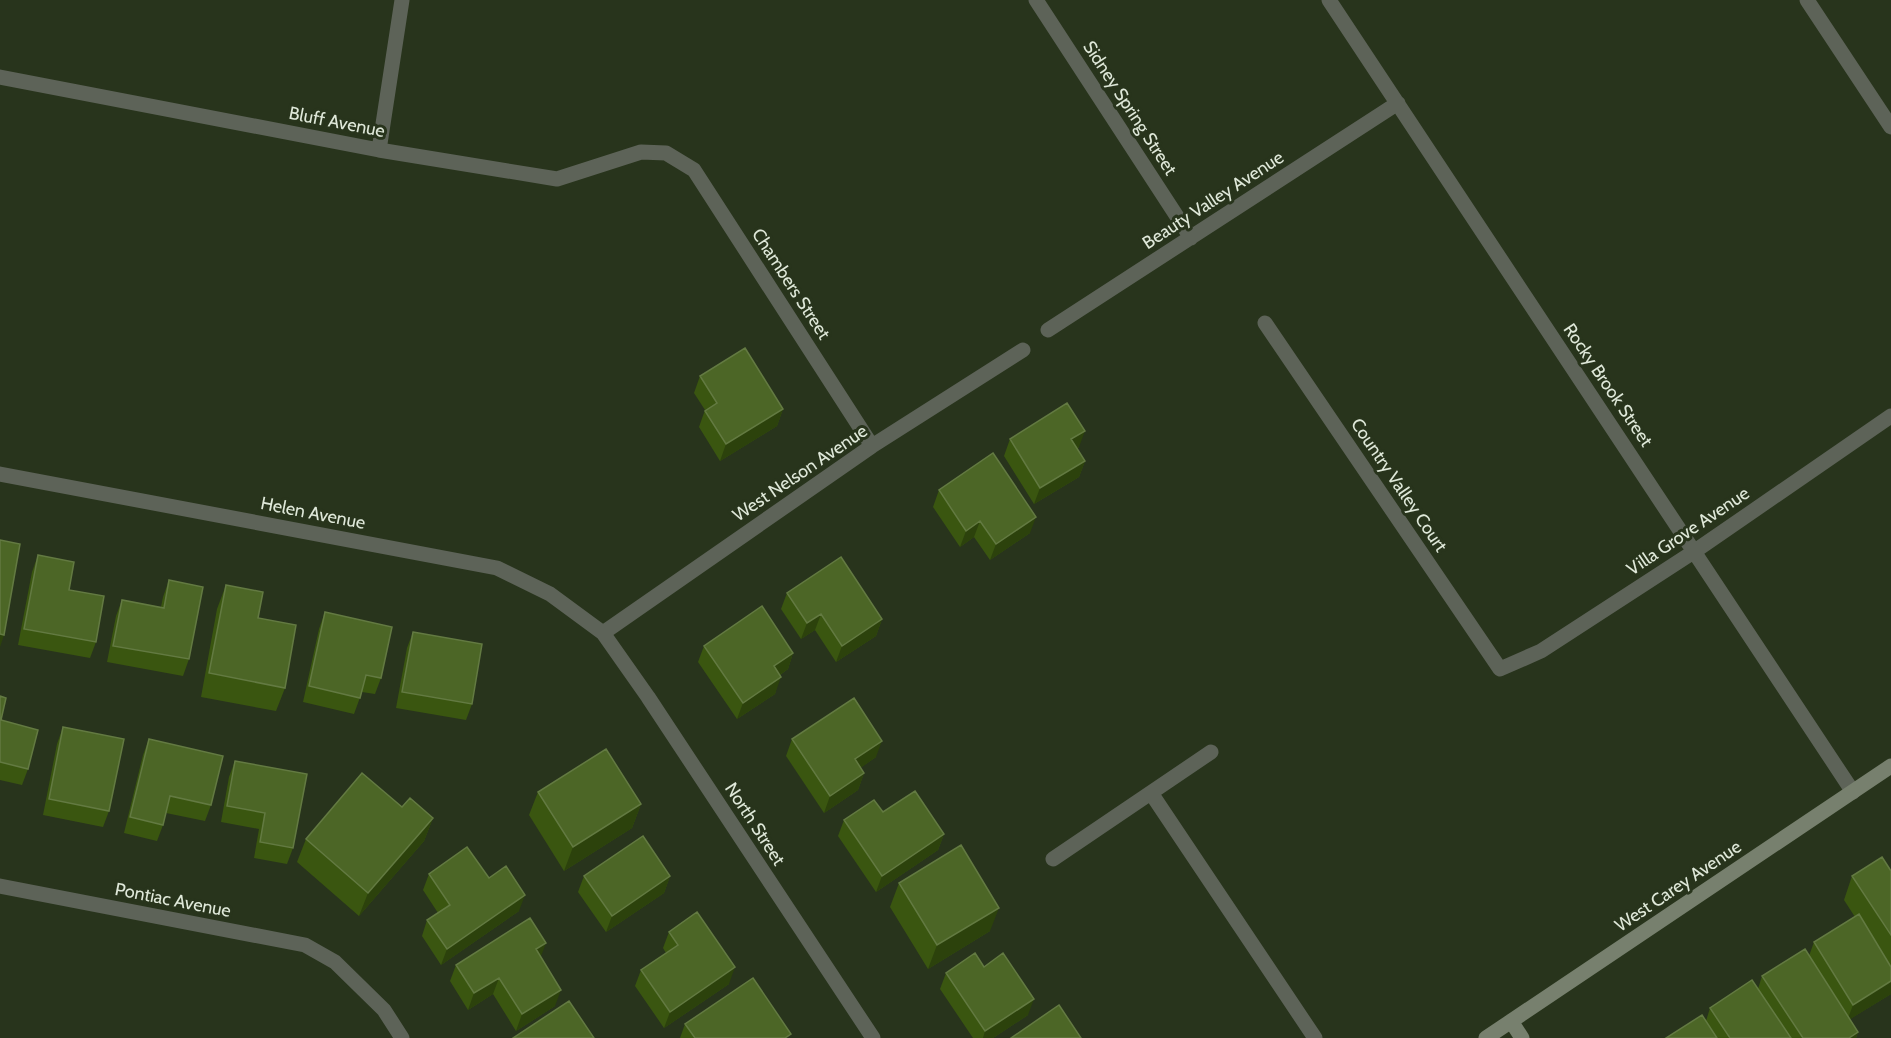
<svg xmlns="http://www.w3.org/2000/svg" width="1891" height="1038" viewBox="0 0 1891 1038" font-family="Cabin,sans-serif">
<rect width="100%" height="100%" fill="#28341c"/>
<g fill="none" stroke-linecap="round" stroke-linejoin="round">
<path stroke="#5d6358" stroke-width="15" d="M 1151,793 L 1315,1038
M 1053,859 L 1211,752"/>
<path stroke="#5d6358" stroke-width="15" d="M 1036,0 L 1191,238
M 1329,0 L 1853,792
M 1807,0 L 1891,127
M 0,77 L 379,150 L 557,179 L 641,152 L 666,153 L 694,170 L 872,446
M 379,150 L 402,0
M 1265,323 L 1500,669 L 1541,651 L 1695,551 L 1891,416
M 1048,330 L 1398,103
M 0,474 L 497,568 L 550,594 L 603,633 L 648,697 L 873,1038
M 603,633 L 872,446 L 1023,350
M 0,886 L 305,945 L 335,962 L 384,1010 L 402,1038"/>
<path stroke="#77806e" stroke-width="15" d="M 1511,1021 L 1522,1038
M 1486,1038 L 1891,766"/>
</g>
<path fill="#3a5610" d="M 700,376 L 783,409 L 777,426 L 720,461 L 699,427 L 705,410 L 694,393 Z
M 1010,439 L 1079,447 L 1077,449 L 1085,461 L 1079,477 L 1034,504 L 1004,456 Z
M 939,490 L 1030,533 L 990,560 L 974,537 L 960,547 L 933,507 Z
M 38,555 L 69,590 L 96,642 L 90,658 L 18,645 L 32,572 Z
M 169,580 L 189,659 L 183,676 L 107,662 L 116,616 L 122,600 L 161,607 L 163,597 Z
M 226,585 L 285,688 L 276,711 L 201,697 L 217,609 Z
M 787,593 L 882,619 L 876,636 L 836,662 L 815,630 L 801,639 L 781,609 Z
M 325,612 L 381,678 L 375,694 L 362,692 L 354,714 L 303,702 L 319,629 Z
M 413,632 L 472,704 L 466,720 L 396,708 L 407,648 Z
M 704,646 L 793,653 L 788,669 L 780,675 L 775,694 L 737,719 L 698,662 Z
M 0,696 L 1,720 L 28,769 L 22,785 L 0,780 Z
M 63,727 L 109,811 L 103,827 L 43,815 L 57,744 Z
M 149,739 L 211,805 L 205,821 L 166,813 L 163,825 L 157,841 L 124,833 L 143,755 Z
M 792,739 L 876,757 L 860,768 L 864,773 L 858,790 L 824,813 L 786,756 Z
M 235,761 L 293,848 L 287,864 L 254,858 L 259,829 L 221,822 L 229,777 Z
M 538,792 L 641,804 L 632,828 L 564,871 L 529,815 Z
M 402,807 L 433,818 L 424,841 L 359,916 L 297,862 L 306,839 Z
M 844,820 L 944,834 L 938,850 L 876,892 L 838,836 Z
M 1891,871 L 1891,994 L 1850,1019 L 1858,1032 L 1856,1038 L 1666,1038 L 1706,1021 L 1710,1008 L 1758,989 L 1762,976 L 1809,956 L 1814,942 L 1855,917 L 1844,900 L 1852,876 Z
M 429,874 L 489,878 L 519,911 L 441,965 L 422,936 L 427,920 L 438,913 L 423,890 Z
M 584,876 L 670,876 L 664,893 L 606,932 L 578,892 Z
M 899,883 L 990,931 L 928,969 L 890,907 Z
M 669,932 L 729,984 L 664,1028 L 635,986 L 641,970 L 666,953 L 663,948 Z
M 541,957 L 555,1006 L 516,1031 L 493,994 L 468,1010 L 450,981 L 456,965 Z
M 984,967 L 1028,1015 L 993,1038 L 973,1038 L 940,989 L 946,973 Z
M 685,1024 L 789,1038 L 680,1038 Z"/>
<path fill="#2c420c" d="M 783,409 L 777,426 L 720,461 L 726,444 Z
M 1085,431 L 1079,447 L 1065,456 L 1071,439 Z
M 1085,461 L 1079,477 L 1034,504 L 1040,488 Z
M 1036,517 L 1030,533 L 990,560 L 996,544 Z
M 980,521 L 974,537 L 960,547 L 966,531 Z
M 821,614 L 815,630 L 801,639 L 807,623 Z
M 882,619 L 876,636 L 836,662 L 842,646 Z
M 0,634 L 4,635 L 0,647 Z
M 793,653 L 788,669 L 768,683 L 774,666 Z
M 781,677 L 775,694 L 737,719 L 743,703 Z
M 882,741 L 876,757 L 849,776 L 855,759 Z
M 864,773 L 858,790 L 824,813 L 830,796 Z
M 641,804 L 632,828 L 564,871 L 573,847 Z
M 433,818 L 424,841 L 359,916 L 368,893 Z
M 944,834 L 938,850 L 876,892 L 882,876 Z
M 670,876 L 664,893 L 606,932 L 612,916 Z
M 525,895 L 519,911 L 441,965 L 447,949 Z
M 999,908 L 990,931 L 928,969 L 937,945 Z
M 546,943 L 540,959 L 536,949 Z
M 735,967 L 729,984 L 664,1028 L 670,1012 Z
M 499,978 L 493,994 L 468,1010 L 474,993 Z
M 1891,981 L 1891,994 L 1847,1021 L 1853,1005 Z
M 561,990 L 555,1006 L 516,1031 L 522,1014 Z
M 1034,999 L 1028,1015 L 993,1038 L 983,1038 L 985,1031 Z
M 1858,1032 L 1856,1038 L 1849,1038 Z"/>
<path fill="#4c6626" stroke="#637a42" stroke-width="1.5" d="M 745,348 L 783,409 L 726,444 L 705,411 L 717,403 L 700,376 Z
M 1067,403 L 1085,431 L 1071,439 L 1085,461 L 1040,488 L 1010,439 Z
M 993,453 L 1036,517 L 996,544 L 980,521 L 966,531 L 939,490 Z
M 0,540 L 20,544 L 4,635 L 0,634 Z
M 38,555 L 74,562 L 69,590 L 104,596 L 96,642 L 24,629 Z
M 841,557 L 882,619 L 842,646 L 821,614 L 807,623 L 787,593 Z
M 169,580 L 203,587 L 189,659 L 113,646 L 122,600 L 164,608 Z
M 226,585 L 263,592 L 258,618 L 296,625 L 285,688 L 209,673 Z
M 762,606 L 793,653 L 774,666 L 781,677 L 743,703 L 704,646 Z
M 325,612 L 392,627 L 381,678 L 366,675 L 360,698 L 309,686 Z
M 413,632 L 482,644 L 472,704 L 402,692 Z
M 0,696 L 6,698 L 1,720 L 38,730 L 28,769 L 0,762 Z
M 854,698 L 882,741 L 855,759 L 864,773 L 830,796 L 792,739 Z
M 63,727 L 124,739 L 109,811 L 49,799 Z
M 149,739 L 223,756 L 211,805 L 170,796 L 163,825 L 130,817 Z
M 606,749 L 641,804 L 573,847 L 538,792 Z
M 235,761 L 307,774 L 293,848 L 260,842 L 265,813 L 227,806 Z
M 362,773 L 402,807 L 410,798 L 433,818 L 368,893 L 306,839 Z
M 915,791 L 944,834 L 882,876 L 844,820 L 874,800 L 883,812 Z
M 643,836 L 670,876 L 612,916 L 584,876 Z
M 961,845 L 999,908 L 937,945 L 899,883 Z
M 467,847 L 489,878 L 506,866 L 525,895 L 447,949 L 427,920 L 450,905 L 429,874 Z
M 1882,857 L 1891,871 L 1891,935 L 1852,876 Z
M 697,912 L 735,967 L 670,1012 L 641,970 L 678,945 L 669,932 Z
M 1859,914 L 1891,967 L 1891,981 L 1853,1005 L 1814,942 Z
M 530,918 L 546,943 L 536,949 L 561,990 L 522,1014 L 499,978 L 474,993 L 456,965 Z
M 1805,949 L 1858,1032 L 1849,1038 L 1803,1038 L 1762,976 Z
M 975,953 L 984,967 L 1003,953 L 1034,999 L 985,1031 L 946,973 Z
M 753,978 L 791,1034 L 785,1038 L 695,1038 L 685,1024 Z
M 1752,980 L 1791,1038 L 1730,1038 L 1710,1008 Z
M 569,1001 L 594,1038 L 513,1038 Z
M 1059,1005 L 1081,1038 L 1011,1038 Z
M 1702,1015 L 1717,1038 L 1666,1038 Z"/>
<g text-anchor="middle" stroke-width="6" stroke-linejoin="round" paint-order="stroke">
<g font-size="18" fill="#dfe8d9" stroke="#28341c">
<text transform="translate(1130 108) rotate(57)" y="6">Sidney Spring Street</text>
<text transform="translate(337 122) rotate(11)" y="6">Bluff Avenue</text>
<text transform="translate(1213 200) rotate(-33)" y="6">Beauty Valley Avenue</text>
<text transform="translate(791 284) rotate(57)" y="6">Chambers Street</text>
<text transform="translate(1608 385) rotate(56)" y="6">Rocky Brook Street</text>
<text transform="translate(800 473) rotate(-34)" y="6">West Nelson Avenue</text>
<text transform="translate(1399 485) rotate(56)" y="6">Country Valley Court</text>
<text transform="translate(313 513) rotate(11)" y="6">Helen Avenue</text>
<text transform="translate(1688 531) rotate(-34)" y="6">Villa Grove Avenue</text>
<text transform="translate(755 824) rotate(57)" y="6">North Street</text>
<text transform="translate(1678 886) rotate(-34)" y="6">West Carey Avenue</text>
<text transform="translate(173 900) rotate(11)" y="6">Pontiac Avenue</text>
</g>
</g>
</svg>
